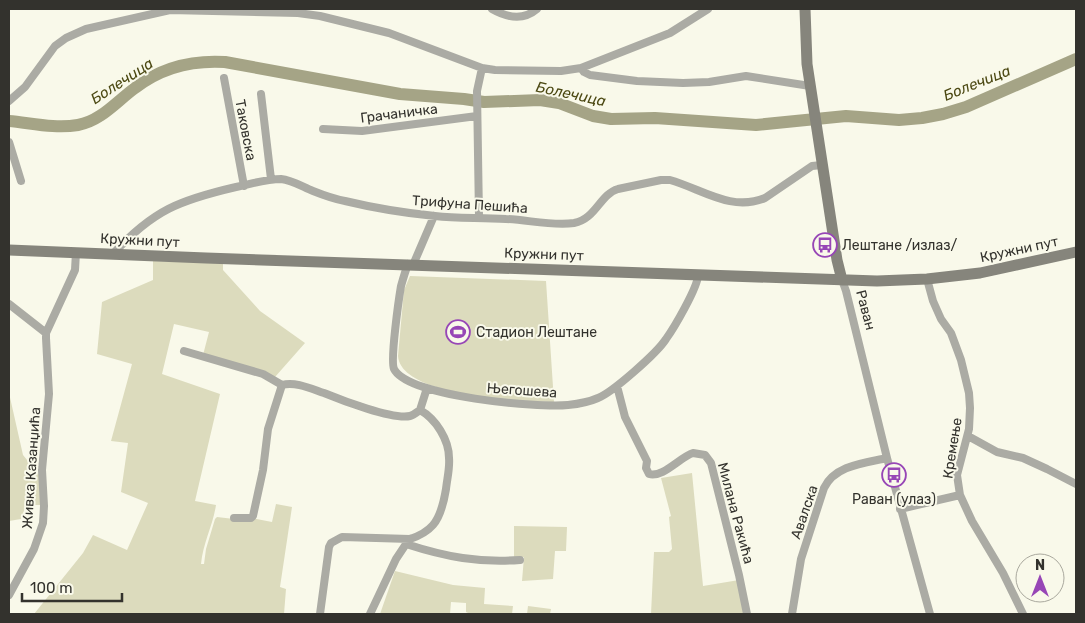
<svg xmlns="http://www.w3.org/2000/svg" width="1085" height="623" viewBox="0 0 1085 623" font-family="Rubik,sans-serif">
<rect width="100%" height="100%" fill="#f9f9ea"/>
<path fill="#dcdbbd" d="M 153,261 L 223,263 L 223,270 L 260,311 L 305,343 L 275,377 L 203,355 L 209,332 L 174,324 L 162,374 L 220,394 L 195,501 L 216,505 C 213,525 203,543 201,564 L 204,564 L 206,549 L 215,519 L 217,517 L 234,519 L 252,518 L 272,522 L 276,504 L 292,507 L 280,587 L 286,589 L 284,614 L 34,614 L 83,553 L 93,535 L 127,550 L 148,503 L 121,492 L 128,443 L 111,441 L 132,364 L 97,354 L 102,302 L 153,280 Z
M 410,276 L 546,281 L 554,402 C 523,401 401,397 398,356 L 404,290 Z
M 9,393 L 23,455 L 41,477 L 42,505 L 26,505 L 21,519 L 9,521 Z
M 692,473 L 703,586 L 739,580 L 746,614 L 651,614 L 654,552 L 669,552 L 672,549 L 669,517 L 671,516 L 661,478 Z
M 514,526 L 567,527 L 566,551 L 555,551 L 553,579 L 522,581 L 524,557 L 514,557 Z
M 395,571 L 453,585 L 485,588 L 484,604 L 513,606 L 512,614 L 470,614 L 466,612 L 466,603 L 451,602 L 450,614 L 380,614 Z
M 528,606 L 551,609 L 550,614 L 527,614 Z"/>
<g fill="none" stroke-linecap="round" stroke-linejoin="round">
<path stroke="#a5a486" stroke-width="12" d="M 9,121 C 31,123 55,129 78,125 C 101,121 117,101 135,88 C 162,67 192,60 225,62 L 400,94 L 464,99 L 484,102 L 540,100 L 559,103 L 593,116 L 611,119 L 655,118 L 756,125 L 846,116 L 899,120 L 922,118 L 943,114 L 966,107 L 1076,59"/>
<path stroke="#ababa4" stroke-width="8" d="M 492,9 C 506,17 523,21 537,9
M 581,68 L 584,72 L 590,75 L 637,81 L 683,83 L 709,82 L 746,76 L 810,86
M 224,78 L 244,186
M 261,94 L 271,179
M 9,101 L 25,87 L 55,46 L 66,38 L 86,29 L 170,10 L 298,13 L 320,16 L 389,33 L 482,68 L 495,70 L 561,71 L 581,68 L 670,33 L 708,9
M 323,129 L 362,131 L 477,116
M 9,142 L 21,181
M 479,217 L 477,91 L 482,68
M 113,254 C 153,210 180,200 236,187 C 251,184 266,179 281,179 C 292,180 303,187 313,191 C 323,195 334,199 345,201 C 374,208 405,213 435,216 C 458,219 482,217 506,219 C 529,220 552,226 574,223 C 596,219 600,194 618,189 L 661,180 L 670,180 C 702,189 731,212 765,198 L 812,166 L 822,165
M 408,264 C 405,272 403,279 401,286 C 399,298 390,360 394,369 C 408,397 538,408 568,405 C 578,404 589,402 598,398 C 613,392 657,353 666,339 C 674,328 698,287 698,275
M 413,265 L 434,216
M 927,279 L 933,301 L 941,319 L 951,333 L 961,360 L 969,393 L 970,408 L 969,429 L 957,475 L 960,495 L 972,521 L 1003,573 L 1023,614
M 842,280 L 846,291 L 887,458 L 930,614
M 9,304 L 46,333
M 184,351 L 263,374 L 282,385 C 295,381 312,389 324,393 C 341,400 393,420 410,416 C 414,415 417,412 420,410 L 427,388
M 617,386 L 625,417 L 647,461 L 646,468 L 649,474 C 663,478 680,457 693,453 L 705,455 L 711,463 L 739,575 L 747,614
M 968,436 L 997,452 L 1023,458 L 1047,469 L 1076,484
M 900,509 L 960,495
M 234,518 L 251,518 L 253,516 L 263,470 L 268,429 L 282,385
M 410,539 L 406,544 C 446,557 479,563 520,560
M 9,595 L 34,549 L 43,523 L 44,506 L 42,470 L 49,394 L 46,338 L 46,333 L 75,270 L 76,252
M 320,614 L 329,547 L 331,543 L 342,537 L 410,539 C 419,536 427,532 433,525 C 441,516 444,501 446,489 C 447,479 450,468 449,458 C 449,440 436,419 420,410
M 370,614 L 396,559 L 406,544
M 792,614 L 801,559 L 824,488 C 835,465 865,463 887,458"/>
<path stroke="#86857c" stroke-width="11" d="M 805,9 L 807,64 L 837,260 L 842,280
M 9,250 L 206,258 L 877,281 L 927,279 L 980,273 L 1076,252"/>
</g>
<defs>
<g id="bus-ring" transform="scale(1.25)"><circle r="9.5" fill="#f9f9ea" stroke="#9746b6" stroke-width="1.5"/><path d="M-5-6H5V4H4V6H2V4H-2V6H-4V4H-5ZM-3.5-4V0h7V-4ZM-3.5 1.2v1.5H-2V1.2ZM2 1.2v1.5H3.5V1.2Z" fill="#9746b6"/></g>
<g id="stadium-ring" transform="scale(1.25)"><circle r="9.5" fill="#f9f9ea" stroke="#9746b6" stroke-width="1.5"/><path d="M0-5a6.5 5 0 1 0 0 10a6.5 5 0 1 0 0-10ZM-3.5-1.8h7v3.6h-7Z" fill="#9746b6"/></g>
</defs>
<g fill-rule="evenodd">
<use href="#bus-ring" x="825" y="245"/>
<use href="#stadium-ring" x="458" y="332"/>
<use href="#bus-ring" x="894" y="475"/>
</g>
<g text-anchor="middle" stroke-width="4" stroke-linejoin="round" paint-order="stroke">
<g font-size="14" fill="#33322d" stroke="#f9f9ea">
<text transform="translate(399 113) rotate(-7)" y="5">Грачаничка</text>
<text transform="translate(246 130) rotate(79)" y="5">Таковска</text>
<text transform="translate(470 204) rotate(4)" y="5">Трифуна Пешића</text>
<text transform="translate(140 240) rotate(3)" y="5">Кружни пут</text>
<text transform="translate(1019 249) rotate(-12)" y="5">Кружни пут</text>
<text transform="translate(544 254) rotate(2)" y="5">Кружни пут</text>
<text transform="translate(866 310) rotate(75)" y="5">Раван</text>
<text transform="translate(522 390) rotate(4)" y="5">Његошева</text>
<text transform="translate(952 448) rotate(-81)" y="5">Кремење</text>
<text transform="translate(31 468) rotate(-86)" y="5">Живка Казанџића</text>
<text transform="translate(804 512) rotate(-71)" y="5">Авалска</text>
<text transform="translate(736 513) rotate(75)" y="5">Милана Ракића</text>
</g>
<g font-size="14" fill="#33322d" stroke="#f9f9ea" text-anchor="start">
<text x="842" y="250">Лештане /излаз/</text>
<text x="476" y="337">Стадион Лештане</text>
<text x="894" y="504" text-anchor="middle">Раван (улаз)</text>
</g>
<g font-size="15" font-style="italic" fill="#4c4913" stroke="#f9f9ea">
<text transform="translate(122 81) rotate(-33)" y="5">Болечица</text>
<text transform="translate(977 83) rotate(-22)" y="5">Болечица</text>
<text transform="translate(571 94) rotate(12)" y="5">Болечица</text>
</g>
</g>
<rect width="1085" height="623" fill="none" stroke="#33322d" stroke-width="20"/>
<g transform="translate(1040 578)"><circle r="24" fill="#f9f9ea" stroke="#aaa99e"/>
<path d="M0-4L9 19L0 12L-9 19Z" fill="#9746b6"/>
<text y="-8" font-size="14" font-weight="bold" text-anchor="middle" fill="#33322d">N</text>
</g>
<path d="M22 593v8h100v-8" fill="none" stroke="#33322d" stroke-width="2.5"/>
<text x="30" y="593" font-size="15" fill="#33322d" stroke="#f9f9ea" stroke-width="4" paint-order="stroke">100 m</text>
</svg>
